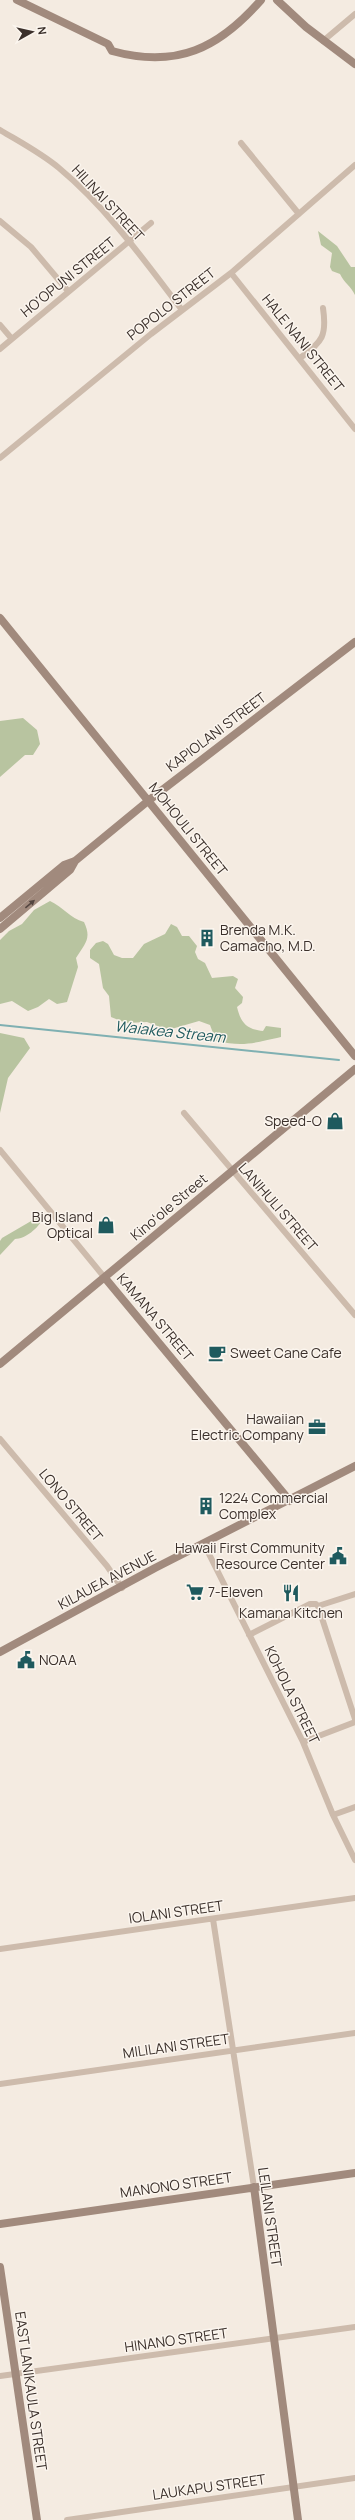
<svg xmlns="http://www.w3.org/2000/svg" width="355" height="2520" viewBox="0 0 355 2520" font-family="Manrope,sans-serif">
<rect width="100%" height="100%" fill="#f4ebe1"/>
<path fill="#b8c4a0" d="M 318,231 L 337,246 L 351,267 L 355,267 L 355,295 C 351,286 344,283 340,274 L 332,271 L 330,267 L 332,253 L 321,245 Z
M 23,718 L 37,730 L 40,744 L 33,755 L 25,755 L 0,777 L 0,721 Z
M 50,901 C 63,907 70,918 84,922 C 92,939 85,943 76,958 L 78,967 L 67,1002 L 57,1004 L 49,999 L 38,1007 L 28,1011 L 12,1001 L 0,1004 L 0,940 L 9,931 L 22,924 L 34,910 Z
M 171,924 L 177,927 L 182,936 L 189,936 L 197,946 L 195,952 L 198,959 L 205,963 L 212,978 L 233,976 L 238,979 L 235,988 L 243,997 L 242,1003 L 237,1007 C 241,1023 246,1029 263,1031 L 266,1026 L 281,1028 L 281,1037 C 254,1043 244,1047 216,1041 L 210,1025 L 199,1021 L 168,1030 L 147,1022 L 126,1023 L 111,1017 L 109,996 L 103,988 L 99,964 L 90,958 L 90,950 L 96,943 L 103,941 L 108,944 L 114,955 L 122,958 L 133,958 L 144,944 L 165,934 Z
M 0,1033 L 24,1038 L 30,1048 L 8,1078 L 0,1113 Z
M 38,1217 L 42,1219 C 39,1228 25,1239 15,1239 L 0,1255 L 0,1241 L 2,1238 Z"/>
<g fill="none" stroke-linecap="round" stroke-linejoin="round">
<path stroke="#7fb0b2" stroke-width="2" d="M 0,1025 L 339,1060"/>
<path stroke="#cdbbac" stroke-width="6" d="M 323,41 L 355,14
M 0,130 C 20,142 41,153 59,168 C 107,208 144,260 182,310
M 241,143 L 299,214
M 0,221 L 31,247 L 68,291
M 231,273 L 355,429
M 0,325 L 12,339
M 0,349 L 151,223
M 300,358 C 323,342 327,335 323,308
M 0,458 L 151,334 L 231,273 L 355,165
M 184,1113 L 355,1315
M 0,1150 L 105,1278
M 0,1439 L 107,1566 L 122,1588
M 204,1544 L 303,1742 L 333,1815 L 355,1860
M 318,1606 L 355,1719
M 249,1635 L 310,1604 L 316,1604 L 318,1606 L 355,1594
M 303,1742 L 355,1722
M 333,1815 L 355,1807
M 213,1919 L 254,2187
M 0,1949 L 355,1898
M 0,2084 L 355,2033
M 0,2376 L 355,2327
M 67,2520 L 355,2478"/>
<path stroke="#a18a7d" stroke-width="8" d="M 17,0 L 108,44 L 112,51 C 177,69 219,48 261,0
M 277,0 L 306,27 L 355,64
M 0,618 L 355,1056
M 0,918 L 64,865 L 75,861 L 148,801 L 355,642
M 0,929 L 70,870 L 75,861
M 105,1278 L 290,1501
M 0,1364 L 355,1069
M 0,1652 L 155,1568 L 355,1466
M 254,2187 L 298,2520
M 0,2224 L 355,2173
M 0,2267 L 37,2520"/>
</g>
<defs><path id="oneway-solid" d="M-6-.8H1V-3.2L6.5 0L1 3.2V.8H-6Z"/></defs>
<use fill="#544640" href="#oneway-solid" transform="translate(30 904) rotate(-40)"/>
<defs>
<g id="building-bare" transform="scale(1.38)"><path d="M-4-6H4V6H1V3H-1V6H-4ZM-2.5-4.3h1.7v1.8h-1.7ZM.8-4.3h1.7v1.8H.8ZM-2.5-1h1.7V.8h-1.7ZM.8-1h1.7V.8H.8Z" fill="#1f5a5e" stroke="#fbf5ee" stroke-width="2.5" paint-order="stroke"/></g>
<g id="shop-bare" transform="scale(1.38)"><path d="M-5-2.5h2.3a2.7 3.5 0 0 1 5.4 0H5L5.5 6h-11ZM-1.5-2.5h3a1.5 2.3 0 0 0-3 0Z" fill="#1f5a5e" stroke="#fbf5ee" stroke-width="2.5" paint-order="stroke"/></g>
<g id="cafe-bare" transform="scale(1.38)"><path d="M-5.5-4.5H6V0H3Q3 3.5 0 3.5H-2.5Q-5.5 3.5-5.5 0ZM3-3.2v2h1.7v-2ZM-6 4.5H4V6H-6Z" fill="#1f5a5e" stroke="#fbf5ee" stroke-width="2.5" paint-order="stroke"/></g>
<g id="office-bare" transform="scale(1.38)"><path d="M-6-3h4V-5.5h4V-3h4V5H-6ZM-1-4.5V-3h2v-1.5ZM-6 0V1H6V0Z" fill="#1f5a5e" stroke="#fbf5ee" stroke-width="2.5" paint-order="stroke"/></g>
<g id="civic-bare" transform="scale(1.38)"><path d="M-.6-6.5H3V-4.5H.6V-3L4-1V1h2V6H-6V1h2V-1L-.6-3ZM-1.2 2.5V6h2.4V2.5Z" fill="#1f5a5e" stroke="#fbf5ee" stroke-width="2.5" paint-order="stroke"/></g>
<g id="supermarket-bare" transform="scale(1.38)"><path d="M-6-5.5h2.5l.6 2H6L4.5 2H-2.5L-4.4-4H-6ZM-1.5 3.2a1.3 1.3 0 1 0 .1 0ZM3 3.2a1.3 1.3 0 1 0 .1 0Z" fill="#1f5a5e" stroke="#fbf5ee" stroke-width="2.5" paint-order="stroke"/></g>
<g id="restaurant-bare" transform="scale(1.38)"><path d="M-5-6h1v4h1v-4h1v4h1v-4h1v5L-1.5 .5V6h-2V.5L-5-1ZM5-6V6H3V1.5H1.5Q1.5-4 5-6Z" fill="#1f5a5e" stroke="#fbf5ee" stroke-width="2.5" paint-order="stroke"/></g>
</defs>
<g fill-rule="evenodd">
<use href="#building-bare" x="207" y="938"/>
<use href="#shop-bare" x="335" y="1121"/>
<use href="#shop-bare" x="106" y="1225"/>
<use href="#cafe-bare" x="217" y="1353"/>
<use href="#office-bare" x="317" y="1427"/>
<use href="#building-bare" x="206" y="1506"/>
<use href="#civic-bare" x="338" y="1556"/>
<use href="#supermarket-bare" x="195" y="1592"/>
<use href="#restaurant-bare" x="291" y="1593"/>
<use href="#civic-bare" x="26" y="1660"/>
</g>
<g text-anchor="middle" stroke-width="3" stroke-linejoin="round" paint-order="stroke">
<g font-size="14" fill="#3b302b" stroke="#fbf5ee">
<text transform="translate(108 203) rotate(47)" y="5">HILINAI STREET</text>
<text transform="translate(68 277) rotate(-39)" y="5">HO'OPUNI STREET</text>
<text transform="translate(171 304) rotate(-38)" y="5">POPOLO STREET</text>
<text transform="translate(303 343) rotate(51)" y="5">HALE NANI STREET</text>
<text transform="translate(216 732) rotate(-37)" y="5">KAPIOLANI STREET</text>
<text transform="translate(188 829) rotate(51)" y="5">MOHOULI STREET</text>
<text transform="translate(169 1207) rotate(-40)" y="5">Kinoʻole Street</text>
<text transform="translate(278 1207) rotate(49)" y="5">LANIHULI STREET</text>
<text transform="translate(155 1317) rotate(50)" y="5">KAMANA STREET</text>
<text transform="translate(71 1505) rotate(50)" y="5">LONO STREET</text>
<text transform="translate(107 1580) rotate(-28)" y="5">KILAUEA AVENUE</text>
<text transform="translate(292 1695) rotate(64)" y="5">KOHOLA STREET</text>
<text transform="translate(176 1912) rotate(-8)" y="5">IOLANI STREET</text>
<text transform="translate(176 2046) rotate(-8)" y="5">MILILANI STREET</text>
<text transform="translate(176 2185) rotate(-8)" y="5">MANONO STREET</text>
<text transform="translate(270 2217) rotate(82)" y="5">LEILANI STREET</text>
<text transform="translate(176 2340) rotate(-8)" y="5">HINANO STREET</text>
<text transform="translate(31 2391) rotate(82)" y="5">EAST LANIKAULA STREET</text>
<text transform="translate(209 2487) rotate(-8)" y="5">LAUKAPU STREET</text>
</g>
<g font-size="14" fill="#3b302b" stroke="#fbf5ee" text-anchor="start">
<text x="220" y="935">Brenda M.K.<tspan x="220" dy="16">Camacho, M.D.</tspan></text>
<text x="322" y="1126" text-anchor="end">Speed-O</text>
<text x="93" y="1222" text-anchor="end">Big Island<tspan x="93" dy="16">Optical</tspan></text>
<text x="230" y="1358">Sweet Cane Cafe</text>
<text x="304" y="1424" text-anchor="end">Hawaiian<tspan x="304" dy="16">Electric Company</tspan></text>
<text x="219" y="1503">1224 Commercial<tspan x="219" dy="16">Complex</tspan></text>
<text x="325" y="1553" text-anchor="end">Hawaii First Community<tspan x="325" dy="16">Resource Center</tspan></text>
<text x="208" y="1597">7-Eleven</text>
<text x="291" y="1618" text-anchor="middle">Kamana Kitchen</text>
<text x="39" y="1665">NOAA</text>
</g>
<g font-size="15" font-style="italic" fill="#1f5a5e" stroke="#fbf5ee">
<text transform="translate(170 1032) rotate(6)" y="5">Waiakea Stream</text>
</g>
</g>
<g transform="translate(32 32) rotate(82)" stroke="#fbf5ee" stroke-width="3" paint-order="stroke">
<path d="M0-3L7 15L0 10L-7 15Z" fill="#3b302b"/>
<text y="-6" font-size="11" font-weight="bold" text-anchor="middle" fill="#3b302b">N</text>
</g>
</svg>
